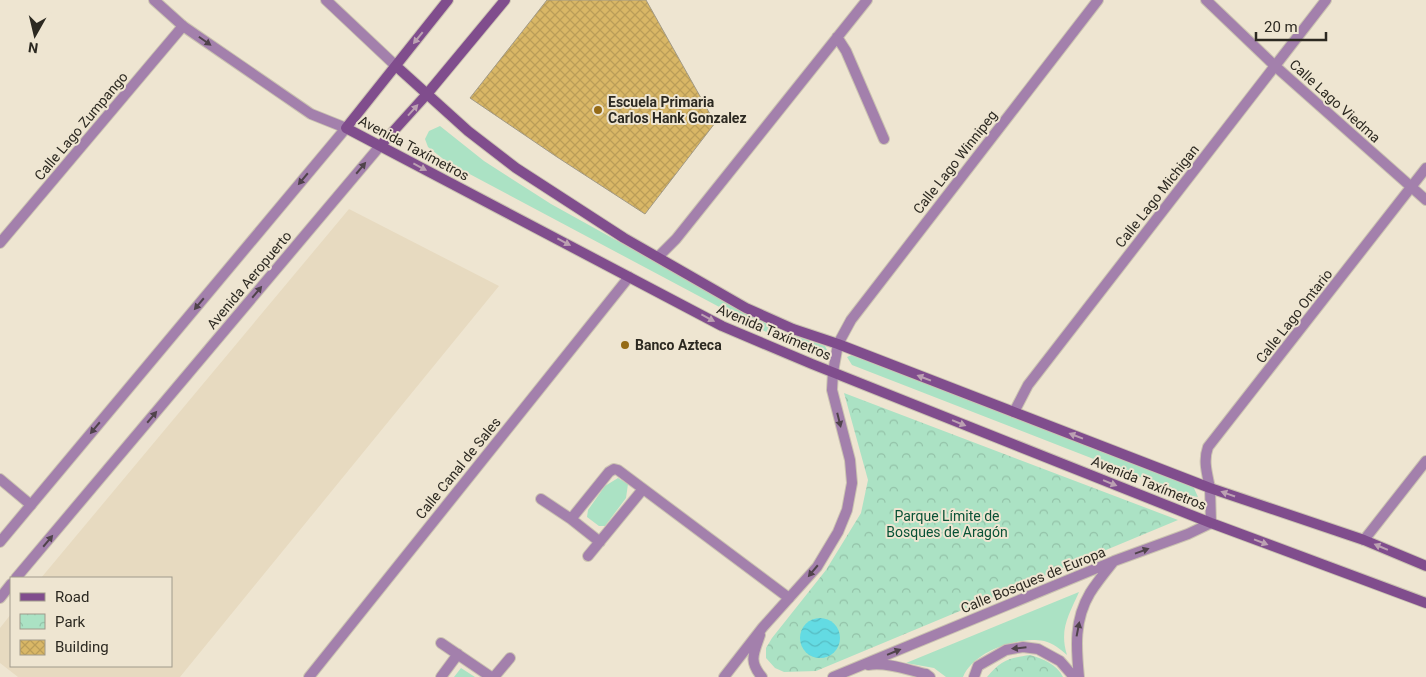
<svg xmlns="http://www.w3.org/2000/svg" width="1426" height="677" viewBox="0 0 1426 677" font-family="Roboto,sans-serif">
<defs>
<pattern id="park-crowns" width="20" height="18" patternUnits="userSpaceOnUse" patternTransform="scale(1.25)"><rect width="20" height="18" fill="#abe2c4"/><path d="M2 6a3 3 0 1 1 6 0M12 15a3 3 0 1 1 6 0" fill="none" stroke="#93c2a8"/></pattern>
<pattern id="water-waves" width="16" height="10" patternUnits="userSpaceOnUse" patternTransform="scale(1.25)"><rect width="16" height="10" fill="#63dbe3"/><path d="M0 5q4-4 8 0t8 0" fill="none" stroke="#56bcc2"/></pattern>
<pattern id="building-cross-hatch" width="8" height="8" patternUnits="userSpaceOnUse" patternTransform="scale(1.25)"><rect width="8" height="8" fill="#d9b766"/><path d="M0 0l8 8M0 8l8-8" fill="none" stroke="#ba9d58"/></pattern>
</defs>
<rect width="100%" height="100%" fill="#eee5d1"/>
<path fill="#e7dac0" d="M 349,209 L 499,286 L 180,677 L 18,677 L 0,663 L 0,628 L 11,614 L 11,666 L 171,666 L 171,578 L 41,578 Z"/>
<path fill="url(#park-crowns)" d="M 844,393 L 1178,520 L 816,671 L 784,672 L 775,668 L 766,658 L 766,648 L 772,638 L 826,570 L 861,513 L 868,480 Z
M 1030,655 C 1043,659 1057,664 1063,677 L 987,677 C 1001,660 1009,658 1030,655 Z"/>
<path fill="#abe2c4" d="M 440,126 L 484,161 L 551,204 L 778,330 L 825,346 L 827,350 L 824,354 L 818,355 L 772,335 L 447,162 L 428,147 L 425,139 L 429,131 Z
M 854,354 L 1193,486 L 1198,497 L 1186,495 L 852,365 L 847,357 Z
M 618,478 L 628,484 L 626,498 L 605,526 L 599,526 L 587,517 L 588,510 L 605,486 Z
M 1079,592 C 1069,615 1059,629 1067,655 C 1060,649 1053,643 1044,641 C 1040,640 1036,640 1032,640 C 1008,641 973,653 963,677 L 946,677 L 934,668 L 906,663 Z
M 461,668 L 475,677 L 454,677 Z"/>
<path fill="url(#water-waves)" d="M800 638a20 20 0 1 1 40 0a20 20 0 1 1-40 0Z"/>
<path fill="url(#building-cross-hatch)" stroke="#a19985" d="M 547,0 L 646,0 L 715,123 L 645,214 L 557,157 L 470,98 Z"/>
<g fill="none" stroke-linecap="round" stroke-linejoin="round">
<g stroke="#cbc3b1" stroke-width="12">
<path id="minor" d="M 1206,0 L 1275,66 L 1426,200
M 837,37 L 846,51 L 884,139
M 0,243 L 183,26
M 658,257 L 676,239 L 867,0
M 838,344 L 851,320 L 1098,0
M 1014,412 L 1028,385 L 1326,0
M 0,479 L 31,505
M 1210,488 C 1207,473 1203,461 1208,447 L 1426,168
M 541,499 L 571,519 L 600,542
M 571,519 L 609,472 L 614,469 L 618,470 L 789,598
M 1364,540 L 1426,461
M 588,556 L 643,489
M 441,643 L 491,677
M 309,677 L 629,277
M 441,677 L 458,654
M 494,677 L 510,658"/>
</g>
<g stroke="#cbc3b1" stroke-width="12">
<path id="tertiary" d="M 326,0 L 396,66
M 0,542 L 346,128 L 311,114 L 183,26 L 154,0
M 16,578 L 380,146
M 0,598 L 11,584
M 760,635 C 754,653 748,661 762,677
M 868,665 C 887,662 908,670 926,674 L 930,677
M 724,677 L 763,627 L 817,567 L 838,532 L 847,510 L 852,483 L 850,460 L 832,390 L 833,372 L 838,344
M 833,677 L 1114,561 L 1188,534 L 1211,523 L 1210,488
M 974,677 L 978,666 L 1006,650 L 1023,647 L 1038,649 L 1060,661 L 1074,677
M 1079,677 C 1076,647 1074,620 1090,593 C 1097,582 1106,571 1114,561"/>
</g>
<g stroke="#cbc3b1" stroke-width="12">
<path id="secondary" d="M 448,0 L 346,128 L 722,326 L 812,364 L 1211,523 L 1426,603
M 396,66 L 468,131 L 516,168 L 624,238 L 746,308 L 793,329 L 838,344 L 1210,488 L 1364,540 L 1426,566
M 380,146 L 427,94 L 505,0"/>
</g>
<use href="#minor" stroke="#a380ac" stroke-width="10"/>
<use href="#tertiary" stroke="#a380ac" stroke-width="10"/>
<use href="#secondary" stroke="#804d8d" stroke-width="10"/>
</g>
<defs><path id="oneway-solid" d="M-6-.8H1V-3.2L6.5 0L1 3.2V.8H-6Z" transform="scale(1.25)"/></defs>
<g fill="#bca1b2">
<use href="#oneway-solid" transform="translate(418 38) rotate(129)"/>
<use href="#oneway-solid" transform="translate(413 110) rotate(-48)"/>
<use href="#oneway-solid" transform="translate(420 167) rotate(28)"/>
<use href="#oneway-solid" transform="translate(564 242) rotate(28)"/>
<use href="#oneway-solid" transform="translate(708 318) rotate(28)"/>
<use href="#oneway-solid" transform="translate(924 378) rotate(-159)"/>
<use href="#oneway-solid" transform="translate(959 423) rotate(22)"/>
<use href="#oneway-solid" transform="translate(1076 436) rotate(-159)"/>
<use href="#oneway-solid" transform="translate(1110 483) rotate(22)"/>
<use href="#oneway-solid" transform="translate(1228 494) rotate(-161)"/>
<use href="#oneway-solid" transform="translate(1261 542) rotate(21)"/>
<use href="#oneway-solid" transform="translate(1381 547) rotate(-157)"/>
</g>
<g fill="#50434b">
<use href="#oneway-solid" transform="translate(205 41) rotate(35)"/>
<use href="#oneway-solid" transform="translate(361 168) rotate(-50)"/>
<use href="#oneway-solid" transform="translate(303 179) rotate(130)"/>
<use href="#oneway-solid" transform="translate(257 292) rotate(-50)"/>
<use href="#oneway-solid" transform="translate(199 304) rotate(130)"/>
<use href="#oneway-solid" transform="translate(152 417) rotate(-50)"/>
<use href="#oneway-solid" transform="translate(839 420) rotate(76)"/>
<use href="#oneway-solid" transform="translate(95 428) rotate(130)"/>
<use href="#oneway-solid" transform="translate(48 541) rotate(-50)"/>
<use href="#oneway-solid" transform="translate(1142 551) rotate(-20)"/>
<use href="#oneway-solid" transform="translate(813 571) rotate(130)"/>
<use href="#oneway-solid" transform="translate(1078 629) rotate(-79)"/>
<use href="#oneway-solid" transform="translate(1019 648) rotate(174)"/>
<use href="#oneway-solid" transform="translate(894 652) rotate(-22)"/>
</g>
<g fill="#956b16" stroke="#eee5d1" stroke-width="2">
<circle cx="598" cy="110" r="5"/>
<circle cx="625" cy="345" r="5"/>
</g>
<g text-anchor="middle" stroke-width="4" stroke-linejoin="round" paint-order="stroke">
<g font-size="14" fill="#2c2921" stroke="#eee5d1">
<text transform="translate(1335 101) rotate(42)" y="5">Calle Lago Viedma</text>
<text transform="translate(81 126) rotate(-50)" y="5">Calle Lago Zumpango</text>
<text transform="translate(414 148) rotate(28)" y="5">Avenida Taxímetros</text>
<text transform="translate(955 162) rotate(-52)" y="5">Calle Lago Winnipeg</text>
<text transform="translate(1157 196) rotate(-52)" y="5">Calle Lago Michigan</text>
<text transform="translate(249 280) rotate(-50)" y="5">Avenida Aeropuerto</text>
<text transform="translate(1294 316) rotate(-52)" y="5">Calle Lago Ontario</text>
<text transform="translate(774 332) rotate(23)" y="5">Avenida Taxímetros</text>
<text transform="translate(458 468) rotate(-51)" y="5">Calle Canal de Sales</text>
<text transform="translate(1149 483) rotate(22)" y="5">Avenida Taxímetros</text>
<text transform="translate(1033 580) rotate(-22)" y="5">Calle Bosques de Europa</text>
</g>
<g font-size="14" font-weight="bold" fill="#2c2921" stroke="#eee5d1" text-anchor="start">
<text x="608" y="107">Escuela Primaria<tspan x="608" dy="16">Carlos Hank Gonzalez</tspan></text>
<text x="635" y="350">Banco Azteca</text>
</g>
<g font-size="14" fill="#085236" stroke="#eee5d1">
<text x="947" y="521">Parque Límite de<tspan x="947" dy="16">Bosques de Aragón</tspan></text>
</g>
</g>
<rect x="10" y="577" width="162" height="90" fill="#eee5d1" stroke="#a09a8b"/>
<rect x="20" y="593" width="25" height="8" fill="#804d8d" stroke="#a09a8b"/>
<text x="55" y="602" font-size="15" fill="#2c2921">Road</text>
<rect x="20" y="614" width="25" height="15" fill="url(#park-crowns)" stroke="#a09a8b"/>
<text x="55" y="627" font-size="15" fill="#2c2921">Park</text>
<rect x="20" y="640" width="25" height="15" fill="url(#building-cross-hatch)" stroke="#a09a8b"/>
<text x="55" y="652" font-size="15" fill="#2c2921">Building</text>
<g transform="translate(35 35) rotate(188)" stroke="#eee5d1" stroke-width="4" paint-order="stroke">
<path d="M0-4L9 19L0 12L-9 19Z" fill="#2c2921"/>
<text y="-8" font-size="14" font-weight="bold" text-anchor="middle" fill="#2c2921">N</text>
</g>
<path d="M1256 32v8h70v-8" fill="none" stroke="#2c2921" stroke-width="2.5"/>
<text x="1264" y="32" font-size="15" fill="#2c2921" stroke="#eee5d1" stroke-width="4" paint-order="stroke">20 m</text>
</svg>
